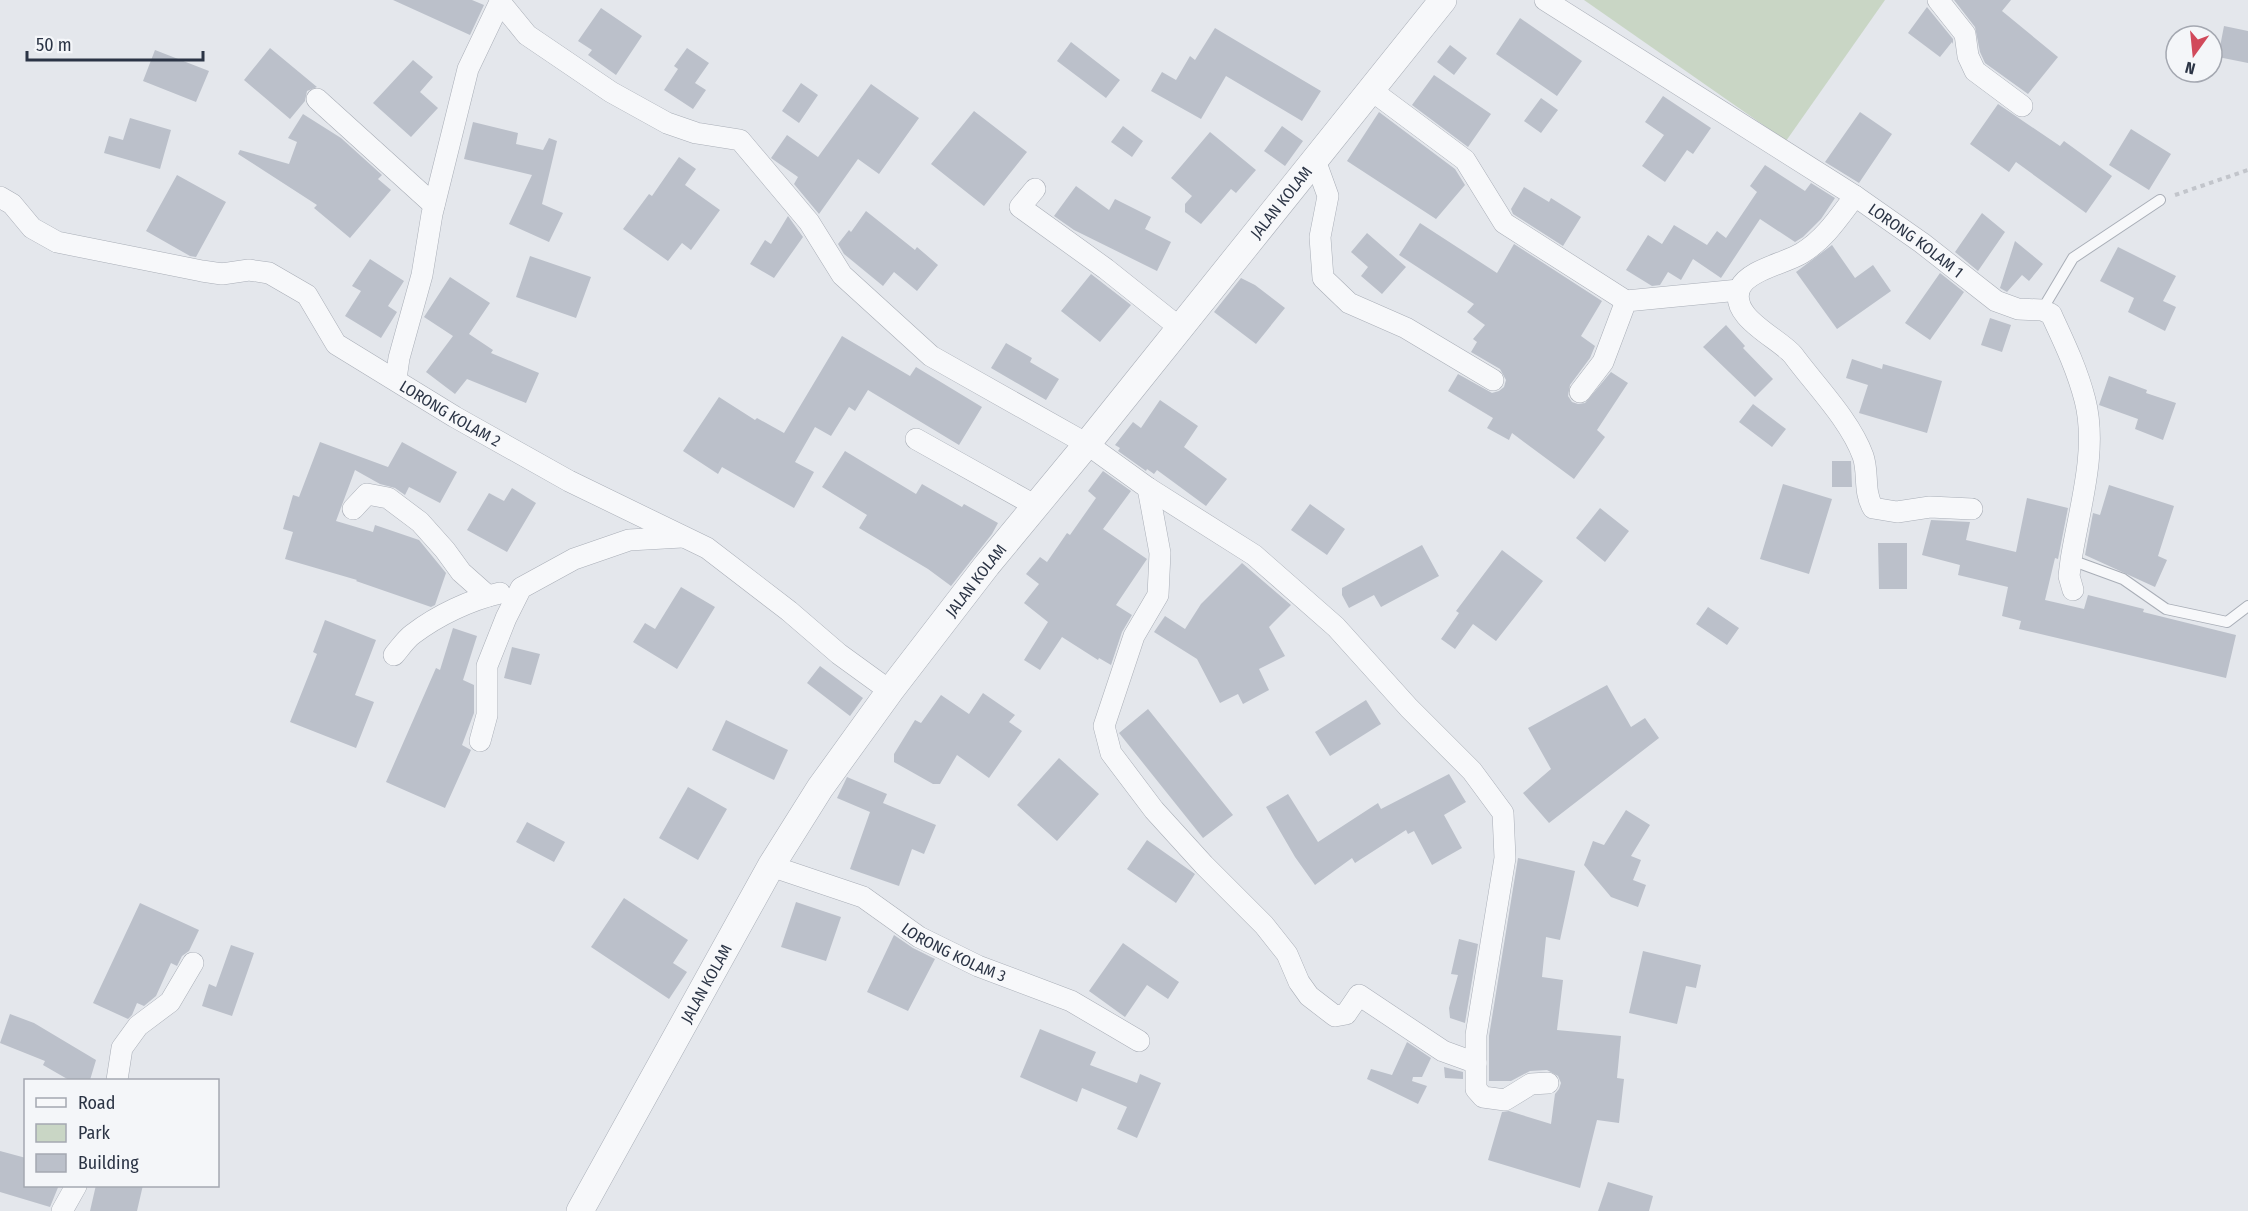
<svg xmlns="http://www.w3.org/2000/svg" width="2248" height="1211" viewBox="0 0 2248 1211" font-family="'Fira Sans Condensed',sans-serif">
<rect width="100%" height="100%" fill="#e4e7ec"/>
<path fill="#c9d6c5" d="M 1584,0 L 1885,0 L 1786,141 Z"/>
<path fill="#bbc0ca" d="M 393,0 L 472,0 L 484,5 L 470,35 Z
M 1954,0 L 2011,0 L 2002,11 L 2058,57 L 2028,94 L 1985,63 L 1980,52 L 1975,27 Z
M 1927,7 L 1953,39 L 1953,44 L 1952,42 L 1940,57 L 1908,33 Z
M 601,8 L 642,36 L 616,75 L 588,55 L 592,50 L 578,41 Z
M 1520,18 L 1582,61 L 1557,96 L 1496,54 Z
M 2224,26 L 2248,31 L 2248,63 L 2218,57 Z
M 1215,28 L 1321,91 L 1302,121 L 1226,76 L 1201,119 L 1151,91 L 1162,72 L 1176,80 L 1190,56 L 1195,60 Z
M 1071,42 L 1120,80 L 1106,98 L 1057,61 Z
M 1450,45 L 1467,58 L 1454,75 L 1437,62 Z
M 270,48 L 317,87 L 307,91 L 305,101 L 290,119 L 244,80 Z
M 687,48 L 709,63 L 695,83 L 706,90 L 693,109 L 664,90 L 678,69 L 674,66 Z
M 155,50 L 209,71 L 196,102 L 143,81 Z
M 413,60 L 433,77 L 420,92 L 438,108 L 411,137 L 373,103 Z
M 1434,75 L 1491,114 L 1468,147 L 1412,105 Z
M 801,83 L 818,95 L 799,123 L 782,111 Z
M 871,84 L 919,118 L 879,174 L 858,159 L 819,214 L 794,184 L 798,177 L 771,158 L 787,135 L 818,157 Z
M 1663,96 L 1711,128 L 1693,154 L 1687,150 L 1665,182 L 1642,166 L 1664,135 L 1645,122 Z
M 1541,98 L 1558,110 L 1541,133 L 1524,121 Z
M 1998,104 L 2060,146 L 2064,141 L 2112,176 L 2086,213 L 2016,162 L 2009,172 L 1970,144 Z
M 974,111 L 1027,152 L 984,206 L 931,164 Z
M 1379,112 L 1455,169 L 1465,185 L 1436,219 L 1347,161 Z
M 1860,112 L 1892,134 L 1859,183 L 1825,162 Z
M 303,114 L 341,138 L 382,175 L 378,179 L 391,190 L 350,238 L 314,208 L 317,205 L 238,154 L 240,150 L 289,164 L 297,142 L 288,138 Z
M 130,118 L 171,130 L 160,169 L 104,153 L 109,136 L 123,140 Z
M 473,122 L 518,133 L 516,144 L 543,150 L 549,138 L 557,141 L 542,204 L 563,213 L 549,242 L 509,224 L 532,175 L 464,159 Z
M 1123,126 L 1143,141 L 1132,157 L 1111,142 Z
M 1282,126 L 1303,141 L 1285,166 L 1264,151 Z
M 2131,129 L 2171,154 L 2149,190 L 2109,165 Z
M 1210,132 L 1256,170 L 1236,193 L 1231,189 L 1201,224 L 1185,212 L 1185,204 L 1192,196 L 1171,178 Z
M 679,157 L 696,169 L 685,185 L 720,210 L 691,250 L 682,243 L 668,261 L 623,229 L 649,194 L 652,196 Z
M 1765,165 L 1805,191 L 1811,183 L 1835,198 L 1821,219 L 1803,237 L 1795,242 L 1760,219 L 1721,278 L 1693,259 L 1681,280 L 1668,272 L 1660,285 L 1652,286 L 1626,270 L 1648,235 L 1662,244 L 1674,225 L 1707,245 L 1717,231 L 1726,238 L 1757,192 L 1750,186 Z
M 177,175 L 226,202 L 196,257 L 190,256 L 146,231 Z
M 1076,186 L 1109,210 L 1115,199 L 1151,217 L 1145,229 L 1171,242 L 1157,271 L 1074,230 L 1054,216 Z
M 1524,187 L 1549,202 L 1551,198 L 1581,217 L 1563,246 L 1513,214 L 1511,209 Z
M 866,211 L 915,250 L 917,247 L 938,265 L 917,291 L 894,272 L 883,286 L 844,254 L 838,244 L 849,230 L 851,232 Z
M 1982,213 L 2005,232 L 1978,271 L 1955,252 Z
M 788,216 L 803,237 L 774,278 L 750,264 L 765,240 L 771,244 Z
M 1420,223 L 1497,273 L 1514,244 L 1602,301 L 1581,336 L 1595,346 L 1590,358 L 1570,385 L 1568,396 L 1572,402 L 1578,404 L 1585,403 L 1611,372 L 1628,383 L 1597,430 L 1605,437 L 1574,479 L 1512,433 L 1509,440 L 1487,428 L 1493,418 L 1448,391 L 1458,374 L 1492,393 L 1499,391 L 1504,387 L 1506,380 L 1500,369 L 1471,352 L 1477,342 L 1473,339 L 1485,325 L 1467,312 L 1474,304 L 1399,255 Z
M 1367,233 L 1406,267 L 1382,294 L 1361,276 L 1368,267 L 1351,252 Z
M 2015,241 L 2043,264 L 2029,281 L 2022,275 L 2007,292 L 2000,288 Z
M 1832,245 L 1855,278 L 1873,265 L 1891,291 L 1837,329 L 1796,272 Z
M 2118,247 L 2176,276 L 2163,301 L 2176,307 L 2165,331 L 2128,312 L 2134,298 L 2100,281 Z
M 530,256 L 591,277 L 576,318 L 516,297 Z
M 370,259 L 404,281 L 388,306 L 397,312 L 381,338 L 345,316 L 361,291 L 352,286 Z
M 1940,273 L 1964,292 L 1930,340 L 1905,323 Z
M 1091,274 L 1131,305 L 1100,342 L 1061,311 Z
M 450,277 L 490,303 L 469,334 L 493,350 L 491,353 L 539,373 L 526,403 L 467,379 L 455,394 L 426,372 L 453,336 L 424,317 Z
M 1241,278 L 1255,285 L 1285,308 L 1256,344 L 1214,312 Z
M 1990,318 L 2011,325 L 2002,352 L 1981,345 Z
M 1726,325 L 1745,346 L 1743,348 L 1773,379 L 1755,397 L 1703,347 Z
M 842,336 L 910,376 L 916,367 L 982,407 L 959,445 L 868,390 L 855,411 L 849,407 L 831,436 L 815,427 L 795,462 L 814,472 L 794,508 L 722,467 L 718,474 L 683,451 L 719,397 L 755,420 L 757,418 L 784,433 Z
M 1006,343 L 1032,358 L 1030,362 L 1059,379 L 1046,400 L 991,368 Z
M 1852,359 L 1882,369 L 1883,364 L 1942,381 L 1927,433 L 1859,413 L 1868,385 L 1846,378 Z
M 2109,376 L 2147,390 L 2146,393 L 2176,403 L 2163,440 L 2135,429 L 2138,419 L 2099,405 Z
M 1160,400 L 1198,426 L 1184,447 L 1227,479 L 1206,506 L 1157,470 L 1154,474 L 1147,469 L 1146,471 L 1118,451 L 1120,448 L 1115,445 L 1133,422 L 1141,428 Z
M 1753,404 L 1786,429 L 1772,447 L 1739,422 Z
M 320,442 L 388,467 L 402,442 L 457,472 L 440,503 L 409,487 L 405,495 L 395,488 L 380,484 L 355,470 L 336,521 L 373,532 L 375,525 L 419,540 L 446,573 L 435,605 L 431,607 L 356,581 L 357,580 L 285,559 L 293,532 L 283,529 L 293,495 L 299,497 Z
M 845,451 L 916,494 L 922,484 L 962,507 L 964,504 L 998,523 L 992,534 L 951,586 L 928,569 L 859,528 L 867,515 L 822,487 Z
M 1832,461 L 1851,461 L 1852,487 L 1832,487 Z
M 1103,471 L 1131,491 L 1103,529 L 1147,559 L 1116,605 L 1132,615 L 1122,632 L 1111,665 L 1099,658 L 1098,660 L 1062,637 L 1040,670 L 1024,660 L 1048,622 L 1024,603 L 1039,584 L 1026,574 L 1040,557 L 1047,562 L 1067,533 L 1070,535 L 1096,498 L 1088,491 Z
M 1783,484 L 1832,499 L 1809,574 L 1760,559 Z
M 2109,485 L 2174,506 L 2158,556 L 2167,560 L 2155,587 L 2085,555 L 2093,513 L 2100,515 Z
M 512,488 L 536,503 L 507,552 L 467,530 L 489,493 L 504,501 Z
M 2027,498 L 2068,508 L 2058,559 L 2055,558 L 2045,600 L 2084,609 L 2088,595 L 2144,609 L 2143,612 L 2236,635 L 2226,678 L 2019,629 L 2021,621 L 2002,616 L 2008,587 L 1958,575 L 1960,565 L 1922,555 L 1931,520 L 1970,522 L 1966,540 L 2016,552 Z
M 1310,504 L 1345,529 L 1327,555 L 1291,530 Z
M 1600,508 L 1629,531 L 1605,562 L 1576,538 Z
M 1878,543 L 1907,543 L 1907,589 L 1879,589 Z
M 1422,545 L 1439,576 L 1381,607 L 1374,595 L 1349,608 L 1342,595 L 1342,588 Z
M 1502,550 L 1543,581 L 1496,641 L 1473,624 L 1455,649 L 1441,639 L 1459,613 L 1456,611 Z
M 1242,563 L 1291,605 L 1269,627 L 1285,656 L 1259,669 L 1269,690 L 1243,704 L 1238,694 L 1220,703 L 1197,659 L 1154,632 L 1165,616 L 1185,629 L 1201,604 Z
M 681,587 L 715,607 L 677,669 L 633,642 L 645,623 L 655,629 Z
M 1708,607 L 1739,628 L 1727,645 L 1696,624 Z
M 325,620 L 376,640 L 355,695 L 374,702 L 356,748 L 290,722 L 317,654 L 313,652 Z
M 453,628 L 477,636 L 463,680 L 474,685 L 474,713 L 462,745 L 471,750 L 445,808 L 386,782 L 436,668 L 440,670 Z
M 512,647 L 540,654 L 531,685 L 504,678 Z
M 820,666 L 863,698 L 850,716 L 807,683 Z
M 1607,685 L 1631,727 L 1645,718 L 1659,738 L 1549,823 L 1523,793 L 1551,769 L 1528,728 Z
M 983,693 L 1015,715 L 1009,722 L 1022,731 L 989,778 L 957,755 L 940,784 L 933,784 L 894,762 L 894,754 L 915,720 L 921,723 L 941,695 L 969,714 Z
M 1366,700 L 1381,724 L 1330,756 L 1315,732 Z
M 1148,709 L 1233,815 L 1203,838 L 1119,733 Z
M 726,720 L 788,750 L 774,780 L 712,750 Z
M 1059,758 L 1099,794 L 1057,841 L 1017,805 Z
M 1449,774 L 1466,802 L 1444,815 L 1462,848 L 1432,865 L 1414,831 L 1408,834 L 1406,830 L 1355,863 L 1352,858 L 1315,885 L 1295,857 L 1266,807 L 1288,794 L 1318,842 L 1378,803 L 1381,809 Z
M 847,777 L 887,794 L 883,803 L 936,825 L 924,854 L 912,849 L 899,886 L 850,869 L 870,812 L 837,798 Z
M 688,787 L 727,809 L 698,860 L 659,838 Z
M 1626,810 L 1650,825 L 1631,856 L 1641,860 L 1633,880 L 1646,885 L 1638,907 L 1611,897 L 1584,865 L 1593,841 L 1604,845 Z
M 527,822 L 565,842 L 554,862 L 516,842 Z
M 1147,840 L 1195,874 L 1176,903 L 1127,869 Z
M 1518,858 L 1575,871 L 1560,940 L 1546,937 L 1542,977 L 1563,980 L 1557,1030 L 1621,1036 L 1617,1078 L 1624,1079 L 1619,1123 L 1597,1120 L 1580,1188 L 1488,1160 L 1502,1112 L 1509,1111 L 1551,1124 L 1555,1094 L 1559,1089 L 1561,1083 L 1558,1076 L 1547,1070 L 1530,1071 L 1511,1081 L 1489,1081 L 1489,1036 Z
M 624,898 L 688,940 L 673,963 L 687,972 L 669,999 L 591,947 Z
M 796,902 L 841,917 L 826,961 L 781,947 Z
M 140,903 L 199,930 L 189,951 L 182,956 L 177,966 L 171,963 L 156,996 L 144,1006 L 137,1003 L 132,1015 L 128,1019 L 93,1003 Z
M 894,935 L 913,948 L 935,959 L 908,1011 L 867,992 Z
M 1459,939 L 1478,944 L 1465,1023 L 1450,1018 L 1449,1008 L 1458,975 L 1451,974 Z
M 1123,943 L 1179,982 L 1168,999 L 1147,985 L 1125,1017 L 1089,991 Z
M 231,945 L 254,953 L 232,1016 L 202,1006 L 209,984 L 216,987 Z
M 1643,951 L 1701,965 L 1696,988 L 1686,986 L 1677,1024 L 1629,1013 Z
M 10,1014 L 34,1023 L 96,1060 L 90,1080 L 69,1080 L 43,1065 L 45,1061 L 0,1043 Z
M 1040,1029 L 1096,1052 L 1090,1065 L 1137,1083 L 1140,1074 L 1161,1083 L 1137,1138 L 1117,1129 L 1127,1107 L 1082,1088 L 1077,1102 L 1020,1077 Z
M 1407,1042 L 1431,1058 L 1422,1077 L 1413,1077 L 1412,1081 L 1427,1086 L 1418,1104 L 1367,1079 L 1371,1069 L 1392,1075 Z
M 1444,1067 L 1463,1072 L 1463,1079 L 1445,1078 Z
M 0,1151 L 26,1158 L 26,1185 L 59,1185 L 50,1207 L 0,1192 Z
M 1608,1182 L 1653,1196 L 1649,1211 L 1598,1211 Z
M 96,1185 L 143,1185 L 137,1211 L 90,1211 Z"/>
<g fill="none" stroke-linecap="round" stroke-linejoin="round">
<g stroke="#a9aeb7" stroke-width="12">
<path id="service" d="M 2042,310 L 2073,258 L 2160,200
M 2071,560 L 2123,579 L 2166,609 L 2227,622 L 2248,606"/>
</g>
<g stroke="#a9aeb7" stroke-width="22">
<g id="minor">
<path d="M 501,0 L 500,2 L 527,35 L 611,92 L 667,123 L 696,133 L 740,140 L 809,222 L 842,275 L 931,356 L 1087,444 L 1148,488 L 1254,555 L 1336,627 L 1409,708 L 1472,771 L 1503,813 L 1505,858 L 1476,1035 L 1476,1089 L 1483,1097 L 1505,1100 L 1531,1084 L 1548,1083"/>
<path id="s1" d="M 1545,0 L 1855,196 L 1922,243 L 1996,301 L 2018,309 L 2042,310 L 2051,314 C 2064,342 2077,369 2085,400 C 2098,451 2079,509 2071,560 L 2069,576 L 2073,590"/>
<path d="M 1938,0 L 1965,34 L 1968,56 L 1975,71 L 2022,106"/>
<path d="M 1371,90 L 1465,160 L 1504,223 L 1626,301"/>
<path d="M 317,99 L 434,205"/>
<path d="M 1315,160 L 1328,196 L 1320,237 L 1323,278 L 1349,303 L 1406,328 L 1493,380"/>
<path d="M 1035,189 L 1020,207 L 1106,269 L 1180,328"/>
<path d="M 1855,196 C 1839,217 1825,239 1802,253 C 1786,263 1748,270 1740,288 C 1728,317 1779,338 1793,355 C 1815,385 1850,420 1863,456 C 1869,473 1863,491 1873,508 L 1897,512 L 1930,507 L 1972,509"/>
<path id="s2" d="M 0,197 L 12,204 L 32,228 L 57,242 L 202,271 L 222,274 L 249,270 L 269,273 L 307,295 L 336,344 L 455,417 L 569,481 L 707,548 L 789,611 L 839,654 L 890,691"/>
<path d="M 396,379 L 399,358 L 422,275 L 432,214 L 468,69 L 500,2"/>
<path d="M 1580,392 L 1603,362 L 1626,301 L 1739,290"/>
<path d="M 916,439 L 1034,505"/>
<path d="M 1148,488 L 1160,553 L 1158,595 L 1134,636 L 1104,726 L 1111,753 L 1154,810 L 1204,865 L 1264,925 L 1287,954 L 1299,982 L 1309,996 L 1335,1016 L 1346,1014 L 1359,995 L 1443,1051 L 1476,1063"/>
<path d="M 353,509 L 367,494 L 388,498 L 420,522 L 445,550 L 461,572 L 488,596"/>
<path d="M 394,655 C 400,648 406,639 413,634 C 438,615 470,600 500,593"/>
<path d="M 480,741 L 487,715 L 487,666 L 506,618 L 521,588 L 574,559 L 629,540 L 682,537"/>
<path id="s3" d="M 771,866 L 863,897 L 919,937 L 978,966 L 1071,1001 L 1139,1041"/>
<path d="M 117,1080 L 122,1048 L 138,1026 L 170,1002 L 193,963"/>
<path d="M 62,1211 L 76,1186"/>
</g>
</g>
<g stroke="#a9aeb7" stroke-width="28">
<g id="tertiary">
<path id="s4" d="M 580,1211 L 771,866 L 820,788 L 890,691 L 987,565 L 1087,444 L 1443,0"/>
</g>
</g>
<path stroke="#c2c5cb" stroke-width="4" stroke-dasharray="4.5 4.5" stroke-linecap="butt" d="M 2175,195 L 2248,170"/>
<use href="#service" stroke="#f7f8fa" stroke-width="10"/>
<use href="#minor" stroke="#f7f8fa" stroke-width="21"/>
<use href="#tertiary" stroke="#f7f8fa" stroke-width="27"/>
</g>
<g text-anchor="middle" stroke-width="6" stroke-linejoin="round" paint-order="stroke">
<g font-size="16" fill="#2b3445" stroke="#f4f6f9">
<text dy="6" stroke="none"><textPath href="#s4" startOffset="1232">JALAN KOLAM</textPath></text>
<text dy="6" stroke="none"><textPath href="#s1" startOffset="442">LORONG KOLAM 1</textPath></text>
<text dy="6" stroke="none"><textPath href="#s2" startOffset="524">LORONG KOLAM 2</textPath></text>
<text dy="6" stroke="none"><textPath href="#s4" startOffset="746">JALAN KOLAM</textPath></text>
<text dy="6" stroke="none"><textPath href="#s3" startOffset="204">LORONG KOLAM 3</textPath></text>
<text dy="6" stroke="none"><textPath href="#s4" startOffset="260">JALAN KOLAM</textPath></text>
</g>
</g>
<rect x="24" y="1079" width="195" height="108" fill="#f4f6f9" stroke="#a4a8b1" stroke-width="1.5"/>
<rect x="36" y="1098" width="30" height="9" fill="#f7f8fa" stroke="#a4a8b1" stroke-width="1.5"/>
<text x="78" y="1109" font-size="18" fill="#2b3445">Road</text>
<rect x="36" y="1124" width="30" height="18" fill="#c9d6c5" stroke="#a4a8b1" stroke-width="1.5"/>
<text x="78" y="1139" font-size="18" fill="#2b3445">Park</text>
<rect x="36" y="1154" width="30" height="18" fill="#bbc0ca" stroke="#a4a8b1" stroke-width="1.5"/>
<text x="78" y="1169" font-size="18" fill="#2b3445">Building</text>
<g transform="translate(2194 54) rotate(195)"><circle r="28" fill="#f4f6f9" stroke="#a4a8b1" stroke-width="1.5"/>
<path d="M0-4.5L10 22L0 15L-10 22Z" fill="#d1495b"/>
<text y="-9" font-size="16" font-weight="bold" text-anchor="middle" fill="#2b3445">N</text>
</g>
<path d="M27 51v9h176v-9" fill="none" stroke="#2b3445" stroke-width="3"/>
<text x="36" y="51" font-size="18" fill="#2b3445" stroke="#f4f6f9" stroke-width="4.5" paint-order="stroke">50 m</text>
</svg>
